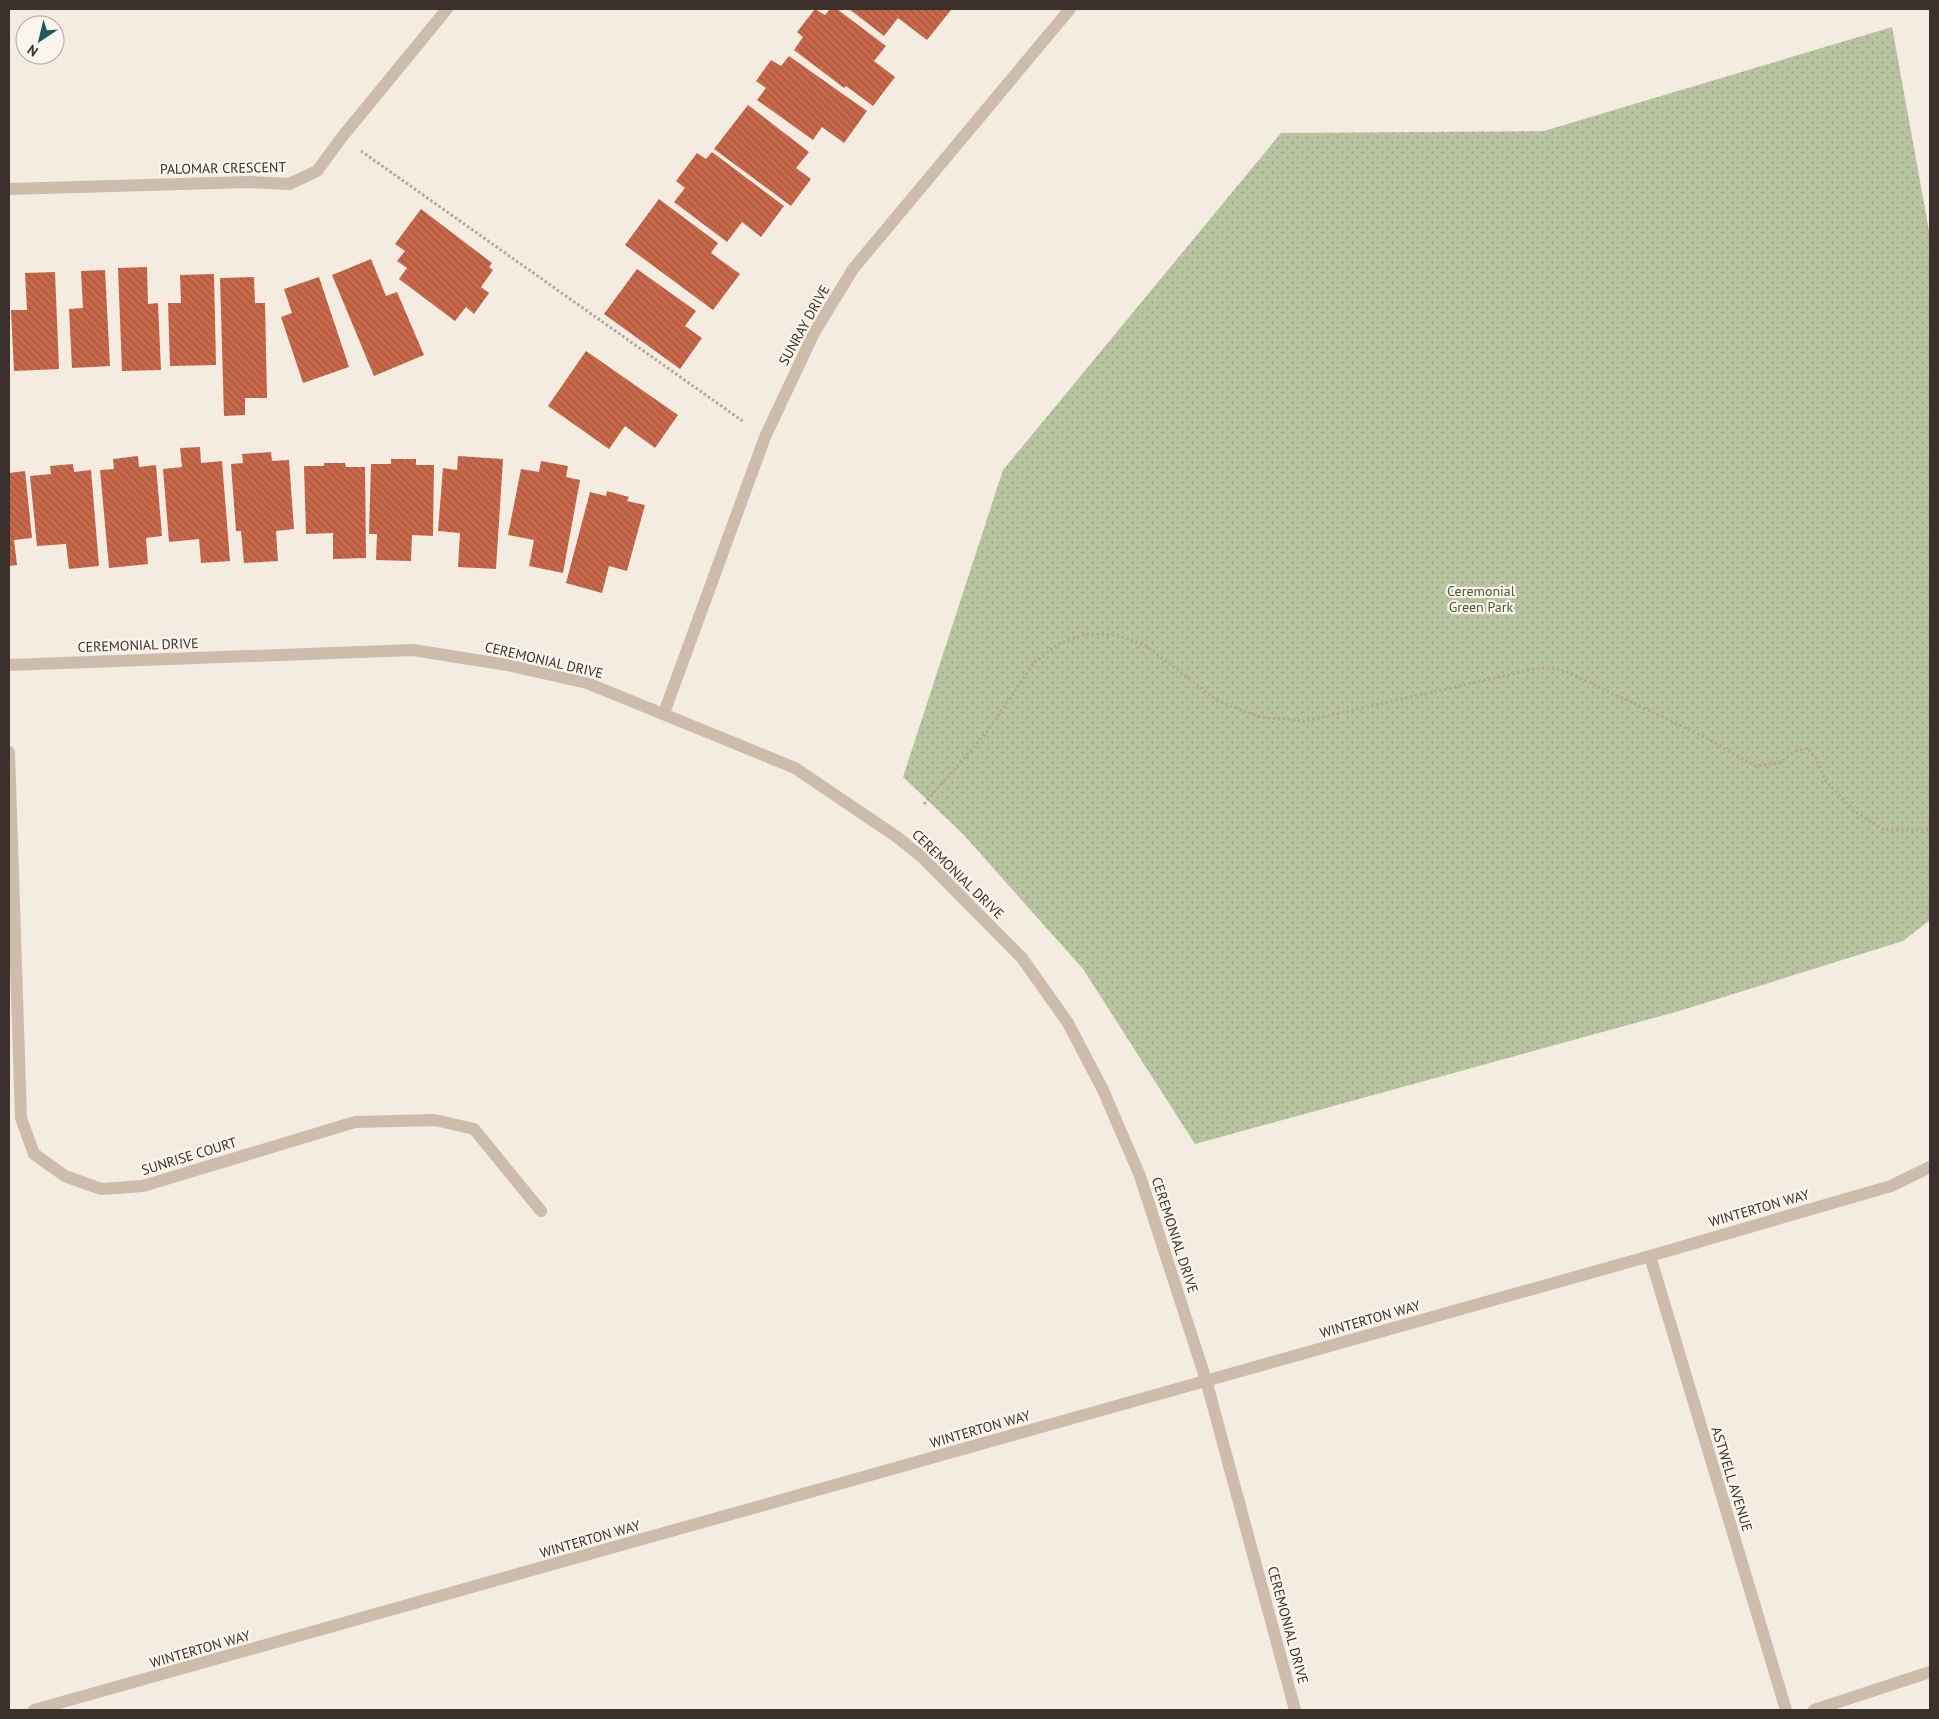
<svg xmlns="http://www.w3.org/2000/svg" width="1939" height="1719" viewBox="0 0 1939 1719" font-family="'PT Sans',sans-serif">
<defs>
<pattern id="park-dots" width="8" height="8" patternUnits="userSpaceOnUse" patternTransform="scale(1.25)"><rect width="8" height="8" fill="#b8c4a0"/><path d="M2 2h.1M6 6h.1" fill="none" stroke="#97a083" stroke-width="1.8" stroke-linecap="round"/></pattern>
<pattern id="building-back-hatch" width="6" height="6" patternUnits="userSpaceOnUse" patternTransform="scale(1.25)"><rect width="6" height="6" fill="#c8694b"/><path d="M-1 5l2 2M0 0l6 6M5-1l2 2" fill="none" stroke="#a4573f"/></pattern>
</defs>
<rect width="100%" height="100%" fill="#f4ebe1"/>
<path fill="url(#park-dots)" d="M 1892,27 L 1930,236 L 1930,920 L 1903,941 L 1679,1011 L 1195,1144 L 1083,969 L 963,834 L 903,777 L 1003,470 L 1281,133 L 1544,131 Z"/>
<path fill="url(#building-back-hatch)" d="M 815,9 L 825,15 L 830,9 L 837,9 L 886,46 L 874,61 L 895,77 L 873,106 L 846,86 L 844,88 L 794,50 L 803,37 L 797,32 Z
M 849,9 L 949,9 L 951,10 L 927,40 L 898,18 L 884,36 Z
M 789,56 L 867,111 L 844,143 L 822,127 L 813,140 L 757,100 L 766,88 L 756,81 L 771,60 L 781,66 Z
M 748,105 L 809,152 L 796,168 L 811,179 L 791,206 L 714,149 Z
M 712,152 L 784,206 L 761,237 L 742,222 L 727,242 L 674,202 L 685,188 L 676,181 L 697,153 L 706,159 Z
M 659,199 L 718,243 L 711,253 L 740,274 L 713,310 L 625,245 Z
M 421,209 L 492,263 L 489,267 L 493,270 L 481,287 L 489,293 L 474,314 L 466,307 L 455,321 L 399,279 L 407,268 L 397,261 L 405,251 L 395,244 Z
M 371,259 L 386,296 L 397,292 L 424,355 L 374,376 L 332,275 Z
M 147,267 L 148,304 L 158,303 L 161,370 L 122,371 L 118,268 Z
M 637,269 L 696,311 L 685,326 L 702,338 L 680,369 L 604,314 Z
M 105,270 L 110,366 L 72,368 L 69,309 L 83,308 L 81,271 Z
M 55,272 L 59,369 L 14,371 L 11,310 L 27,310 L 25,273 Z
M 214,274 L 216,365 L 170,366 L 168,303 L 181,303 L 180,275 Z
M 254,277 L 255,303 L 265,303 L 267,398 L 245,398 L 245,415 L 224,416 L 220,278 Z
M 319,277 L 349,367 L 303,383 L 281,317 L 292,313 L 284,289 Z
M 586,351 L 678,415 L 655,448 L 625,426 L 609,449 L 548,406 Z
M 200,447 L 201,463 L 222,461 L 230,561 L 201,563 L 199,539 L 169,542 L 163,469 L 182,467 L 180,448 Z
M 271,452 L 272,461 L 289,460 L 294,529 L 276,531 L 278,561 L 244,563 L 241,531 L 236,531 L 231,464 L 243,463 L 242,454 Z
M 138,456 L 139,467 L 156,465 L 162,536 L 146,538 L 148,564 L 109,568 L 100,470 L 114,469 L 113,459 Z
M 458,456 L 503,459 L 496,569 L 458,567 L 460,533 L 438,531 L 443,468 L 457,470 Z
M 391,459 L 416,459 L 416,465 L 434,465 L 433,536 L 412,535 L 411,561 L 376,560 L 377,534 L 369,534 L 371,464 L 391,464 Z
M 541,461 L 568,466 L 566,477 L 580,480 L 563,573 L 529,566 L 534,540 L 508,535 L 521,469 L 539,472 Z
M 324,463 L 345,463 L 346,467 L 365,467 L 366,558 L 333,559 L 333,533 L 306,534 L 304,466 L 324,466 Z
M 73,464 L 74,472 L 91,470 L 99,566 L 69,569 L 66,544 L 37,546 L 30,476 L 51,474 L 50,466 Z
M 25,471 L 32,538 L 14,540 L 17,565 L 9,566 L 9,473 Z
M 607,491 L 629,497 L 627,501 L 645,505 L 627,571 L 609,566 L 602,593 L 566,583 L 590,492 L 606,496 Z"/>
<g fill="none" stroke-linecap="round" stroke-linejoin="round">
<path stroke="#b9a596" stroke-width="3" stroke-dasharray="2.5 2.5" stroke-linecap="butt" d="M 361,151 L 744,422
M 924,804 L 986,733 L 1034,663 L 1058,644 L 1086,634 L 1117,635 L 1145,645 L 1218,701 L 1260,717 L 1305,721 L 1538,668 L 1553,668 L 1567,672 L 1703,736 L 1755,766 L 1779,763 L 1796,751 L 1808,748 L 1816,758 L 1826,781 L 1854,811 L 1884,830 L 1930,830"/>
<path stroke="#cdbbac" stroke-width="12" d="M 9,189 L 250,182 L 289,184 L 317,171 L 342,137 L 447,9
M 664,713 L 765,437 L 814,333 L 853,269 L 1070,9
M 9,752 L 21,1118 L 34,1154 L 65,1176 L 101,1189 L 143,1186 L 355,1122 L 435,1120 L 474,1129 L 541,1211
M 1650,1256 L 1786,1710
M 34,1710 L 1650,1256 L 1891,1186 L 1930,1167
M 1814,1710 L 1930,1672"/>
<path stroke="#cdbbac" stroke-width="12" d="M 9,665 L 413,650 L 507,665 L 587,683 L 795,768 L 897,837 L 923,858 L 1022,958 L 1068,1023 L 1103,1090 L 1140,1176 L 1206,1380 L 1295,1710"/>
</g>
<g text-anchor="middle" stroke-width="4.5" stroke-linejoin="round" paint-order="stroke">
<g font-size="14" fill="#3b302b" stroke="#fbf5ee">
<text transform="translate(223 168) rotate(-1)" y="5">PALOMAR CRESCENT</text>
<text transform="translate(804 325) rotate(-61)" y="5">SUNRAY DRIVE</text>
<text transform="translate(138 645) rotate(-2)" y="5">CEREMONIAL DRIVE</text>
<text transform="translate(544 660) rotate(13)" y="5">CEREMONIAL DRIVE</text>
<text transform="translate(958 874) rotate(44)" y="5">CEREMONIAL DRIVE</text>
<text transform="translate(189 1156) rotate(-17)" y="5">SUNRISE COURT</text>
<text transform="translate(1759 1208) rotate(-16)" y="5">WINTERTON WAY</text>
<text transform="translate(1175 1235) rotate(72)" y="5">CEREMONIAL DRIVE</text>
<text transform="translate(1370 1319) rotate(-16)" y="5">WINTERTON WAY</text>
<text transform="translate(980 1429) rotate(-16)" y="5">WINTERTON WAY</text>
<text transform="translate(1732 1479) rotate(73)" y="5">ASTWELL AVENUE</text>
<text transform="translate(590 1539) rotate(-16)" y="5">WINTERTON WAY</text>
<text transform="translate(1288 1625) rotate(75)" y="5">CEREMONIAL DRIVE</text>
<text transform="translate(200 1649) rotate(-16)" y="5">WINTERTON WAY</text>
</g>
<g font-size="14" fill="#4a5a2e" stroke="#fbf5ee">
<text x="1481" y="596">Ceremonial<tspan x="1481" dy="16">Green Park</tspan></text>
</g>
</g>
<rect width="1939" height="1719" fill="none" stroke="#3b302b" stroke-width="20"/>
<g transform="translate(40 40) rotate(215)"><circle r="24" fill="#fbf5ee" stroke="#aea6a0"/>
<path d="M0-4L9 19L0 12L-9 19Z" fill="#1f5a5e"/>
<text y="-8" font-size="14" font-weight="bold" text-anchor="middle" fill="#3b302b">N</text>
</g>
</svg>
